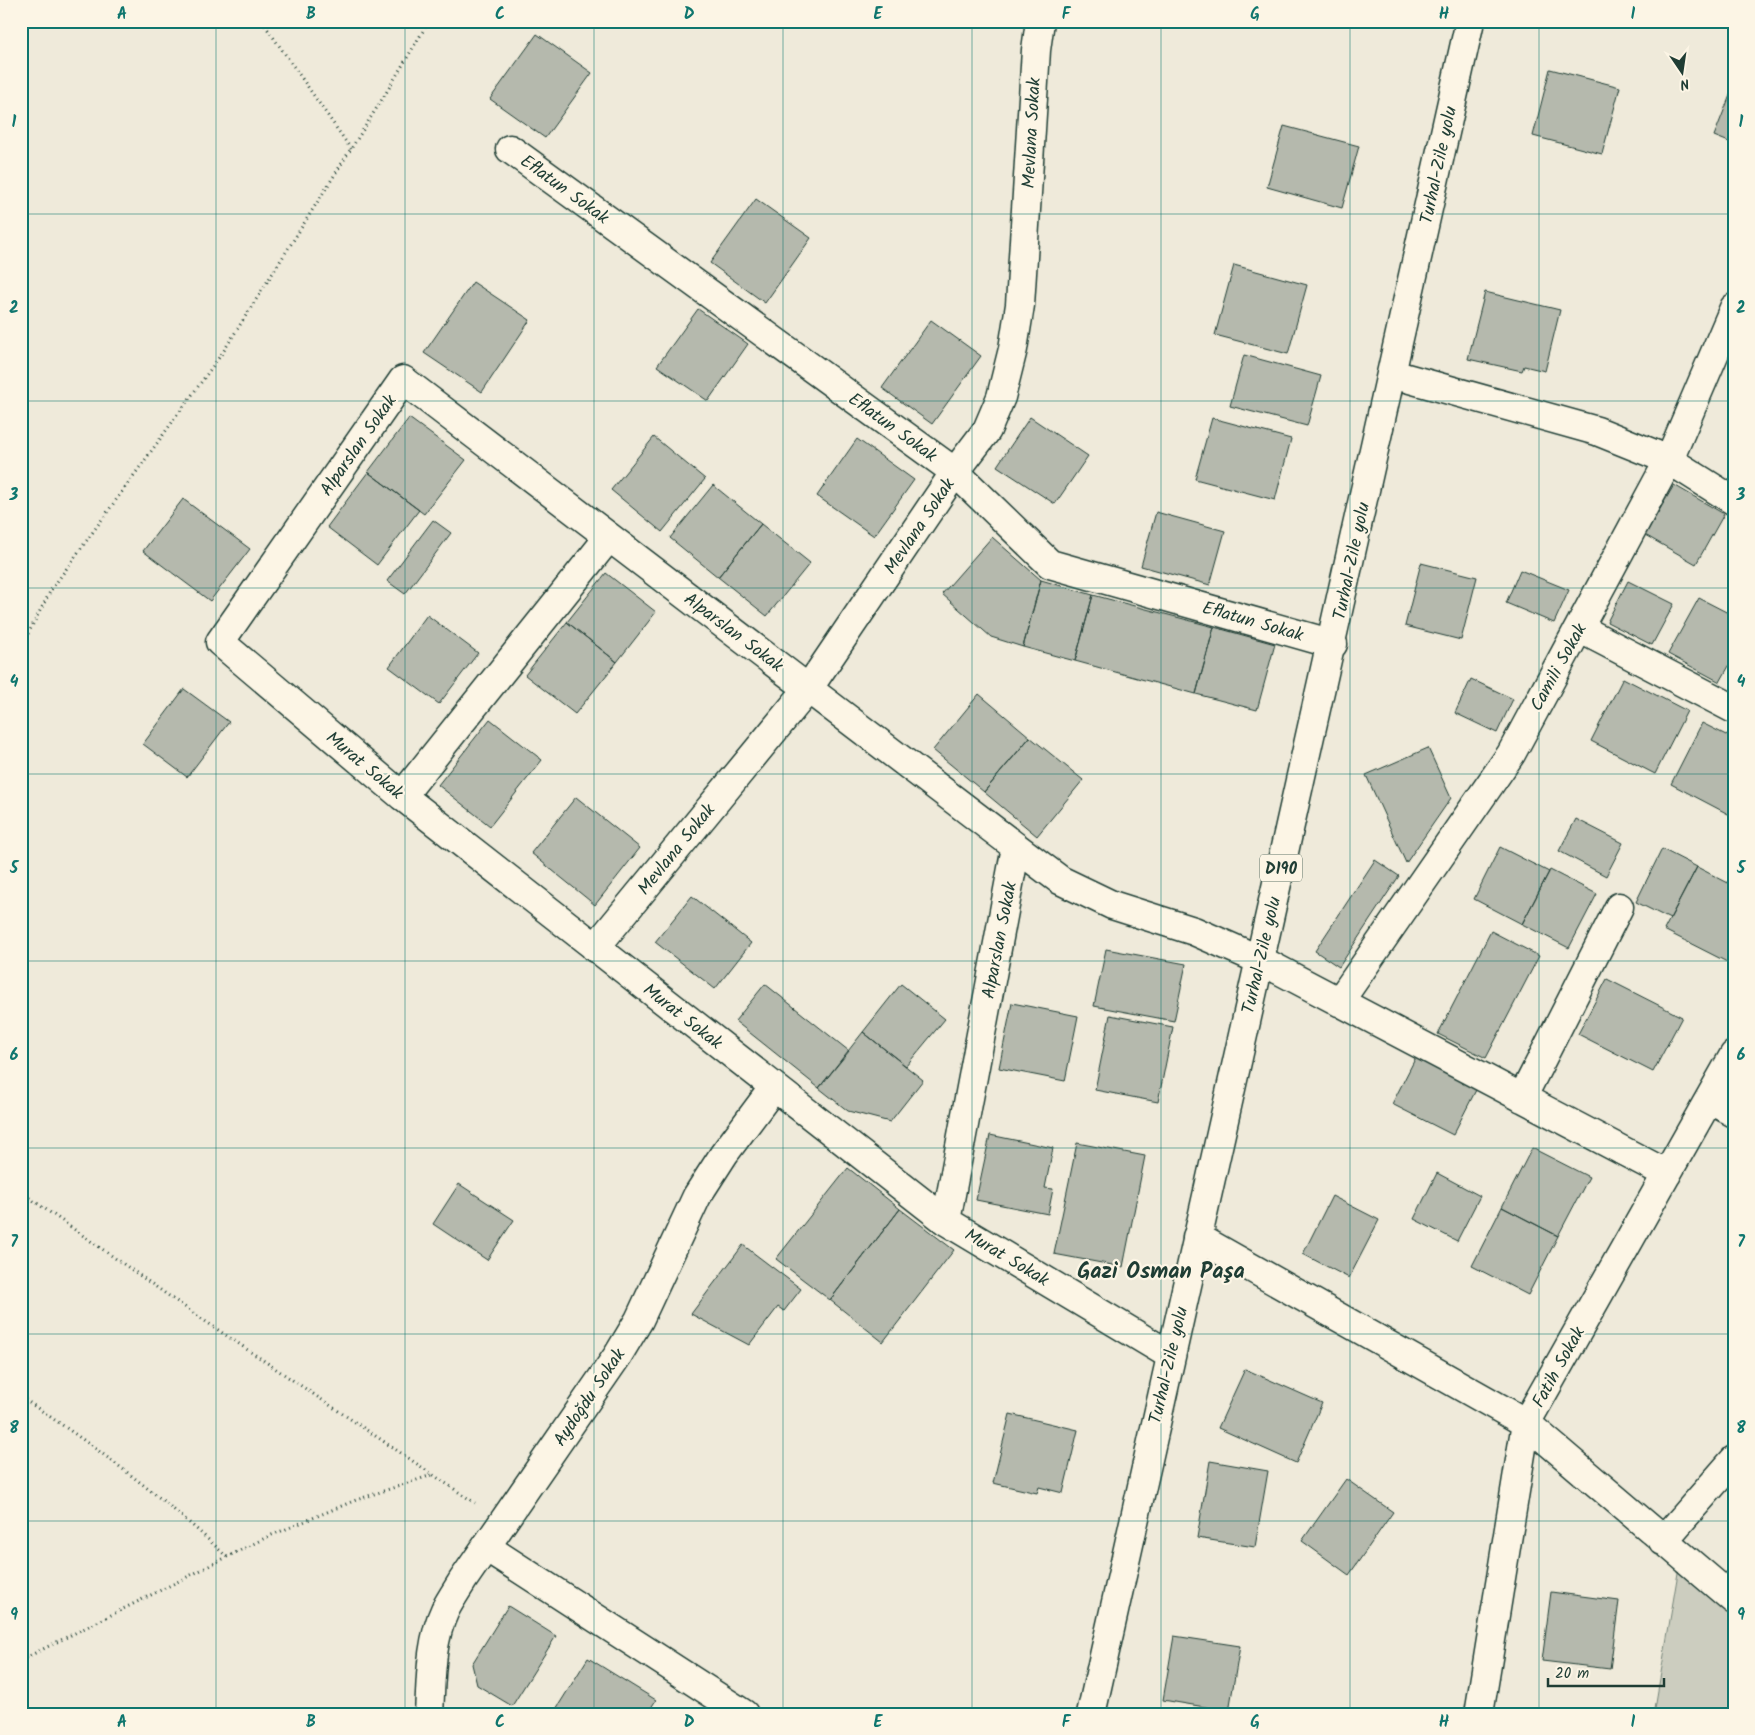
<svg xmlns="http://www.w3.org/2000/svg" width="1755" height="1735" viewBox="0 0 1755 1735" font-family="Kalam,sans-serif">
<rect width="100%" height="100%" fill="#efeada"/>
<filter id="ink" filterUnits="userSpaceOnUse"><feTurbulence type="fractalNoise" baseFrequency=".02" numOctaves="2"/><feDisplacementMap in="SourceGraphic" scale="10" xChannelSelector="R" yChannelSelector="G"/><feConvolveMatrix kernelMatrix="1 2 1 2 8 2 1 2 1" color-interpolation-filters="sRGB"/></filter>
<g filter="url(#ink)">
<path fill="#cccdbf" stroke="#76857a" d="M 1681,1555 L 1734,1600 L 1734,1714 L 1654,1714 Z"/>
<path fill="#b5b9ad" stroke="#1f3d34" d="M 537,34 L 592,73 L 545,138 L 490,99 Z
M 1550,69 L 1620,87 L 1602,154 L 1533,136 Z
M 1734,85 L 1734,144 L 1714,136 Z
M 1284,126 L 1359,146 L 1342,208 L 1267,187 Z
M 756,199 L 811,238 L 765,303 L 710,263 Z
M 1234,265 L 1307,285 L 1288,354 L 1215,335 Z
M 473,282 L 530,320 L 482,392 L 424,353 Z
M 1485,292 L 1560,310 L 1545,371 L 1524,366 L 1522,371 L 1468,359 Z
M 698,309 L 748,344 L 708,401 L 657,366 Z
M 931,320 L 981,356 L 932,424 L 882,388 Z
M 1244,355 L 1321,376 L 1307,426 L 1230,406 Z
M 1030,417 L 1088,456 L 1055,504 L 997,466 Z
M 409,418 L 466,460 L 424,514 L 368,472 Z
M 1212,418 L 1291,439 L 1275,500 L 1195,479 Z
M 654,437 L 705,479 L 662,532 L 611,490 Z
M 857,439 L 914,480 L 874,536 L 817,496 Z
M 368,472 L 419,510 L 377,565 L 327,527 Z
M 713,485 L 761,524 L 718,577 L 670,538 Z
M 1674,485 L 1724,514 L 1696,564 L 1645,535 Z
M 183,499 L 250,549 L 210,601 L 143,551 Z
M 1156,512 L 1225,531 L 1210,585 L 1141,566 Z
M 433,520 L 451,533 L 405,594 L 387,581 Z
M 761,524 L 810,563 L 767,616 L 718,577 Z
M 992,537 L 1041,580 L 1023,647 L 991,637 L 942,594 Z
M 1421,563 L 1477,577 L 1461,640 L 1405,626 Z
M 1520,570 L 1569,590 L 1554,623 L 1506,603 Z
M 606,573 L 656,612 L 617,662 L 567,622 Z
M 1041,580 L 1093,595 L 1075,661 L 1023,647 Z
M 1628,581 L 1674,604 L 1652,645 L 1607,622 Z
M 1093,595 L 1214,627 L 1196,694 L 1075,661 Z
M 1699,598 L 1734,616 L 1734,657 L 1720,682 L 1668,654 Z
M 427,615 L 478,653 L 439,704 L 389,667 Z
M 567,622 L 617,662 L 575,714 L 525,675 Z
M 1214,627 L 1275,644 L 1257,710 L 1196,694 Z
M 1623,678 L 1687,711 L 1655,774 L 1591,741 Z
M 1471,679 L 1513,699 L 1497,733 L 1455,713 Z
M 184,689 L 229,722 L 187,777 L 143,744 Z
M 979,694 L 1030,737 L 984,792 L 933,750 Z
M 490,719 L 542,760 L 490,826 L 438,785 Z
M 1702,723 L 1734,739 L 1734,808 L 1730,815 L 1671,784 Z
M 1030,737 L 1083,780 L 1037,836 L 984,792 Z
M 1428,748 L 1451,798 L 1406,863 L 1366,775 Z
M 576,797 L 640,848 L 595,905 L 531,853 Z
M 1576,819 L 1623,843 L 1606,876 L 1559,851 Z
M 1500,847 L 1549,872 L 1522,924 L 1474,899 Z
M 1662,849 L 1697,867 L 1670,919 L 1636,902 Z
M 1375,860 L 1399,876 L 1339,967 L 1315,951 Z
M 1697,867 L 1734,886 L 1734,958 L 1731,964 L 1664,930 Z
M 1550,870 L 1597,894 L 1569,948 L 1522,924 Z
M 692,896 L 751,943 L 715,989 L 655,942 Z
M 1491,931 L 1539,956 L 1486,1058 L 1438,1034 Z
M 1106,949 L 1186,964 L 1174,1021 L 1094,1006 Z
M 1607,979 L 1682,1017 L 1653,1072 L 1578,1034 Z
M 765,984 L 849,1051 L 819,1088 L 735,1021 Z
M 901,984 L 945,1019 L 906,1066 L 863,1032 Z
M 1012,1003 L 1078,1016 L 1065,1081 L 999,1068 Z
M 1110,1015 L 1173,1027 L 1158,1102 L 1095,1090 Z
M 863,1032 L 923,1080 L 890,1122 L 848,1111 L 819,1088 Z
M 1416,1057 L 1477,1088 L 1453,1135 L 1392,1104 Z
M 990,1135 L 1053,1148 L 1045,1188 L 1053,1189 L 1048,1214 L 976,1200 Z
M 1077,1143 L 1145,1156 L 1123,1267 L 1054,1254 Z
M 1532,1148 L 1589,1177 L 1558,1236 L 1502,1207 Z
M 848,1168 L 900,1209 L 830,1300 L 776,1259 Z
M 1437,1173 L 1480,1196 L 1457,1241 L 1414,1219 Z
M 459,1184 L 514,1220 L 487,1260 L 433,1224 Z
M 1332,1196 L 1379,1220 L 1349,1278 L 1303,1254 Z
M 1502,1207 L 1558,1236 L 1528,1295 L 1472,1266 Z
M 900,1209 L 954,1250 L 883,1342 L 830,1300 Z
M 743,1245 L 801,1289 L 784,1311 L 778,1307 L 749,1345 L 691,1314 Z
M 1245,1369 L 1322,1403 L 1296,1463 L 1218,1428 Z
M 1010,1414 L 1078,1430 L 1063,1493 L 1039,1487 L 1037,1493 L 993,1483 Z
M 1210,1461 L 1268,1471 L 1255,1547 L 1197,1538 Z
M 1346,1479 L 1393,1512 L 1349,1575 L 1302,1541 Z
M 1551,1592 L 1619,1601 L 1610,1669 L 1542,1661 Z
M 508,1606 L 556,1636 L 512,1706 L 477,1685 L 472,1664 Z
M 1174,1636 L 1240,1646 L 1229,1711 L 1163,1700 Z
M 588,1658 L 656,1700 L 647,1714 L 553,1714 Z"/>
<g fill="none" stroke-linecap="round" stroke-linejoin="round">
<g stroke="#1f3d34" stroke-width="31">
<path id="minor" d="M 510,149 L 955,472 L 1050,564 L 1333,644
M 1392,374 L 1597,431 L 1669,460 L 1734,501
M 1579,628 L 1734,709
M 402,796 L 609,537
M 1016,847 L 1060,880 L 1112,905 L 1194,931 L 1260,960 L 1667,1174
M 595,948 L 808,689 L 955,472 L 987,430 L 1001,397 L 1013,349 L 1020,305 L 1036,50 L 1040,21
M 1339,1002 L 1511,754 L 1669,460 L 1734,308
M 1522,1098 L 1619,907
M 1709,1099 L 1734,1113
M 946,1221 L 1016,847 L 403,380 L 220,642 L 402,796 L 946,1221 L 1170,1355
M 1197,1237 L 1526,1423 L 1734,1600
M 1663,1541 L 1734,1460
M 486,1547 L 744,1714
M 429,1714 C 431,1680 430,1642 445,1610 C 450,1600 457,1590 463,1580 L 618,1355 L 639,1320 L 697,1196 L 724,1154 L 774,1087
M 1479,1714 L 1526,1423 L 1734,1055"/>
</g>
<g stroke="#1f3d34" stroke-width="31">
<path id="major" d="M 1091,1714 C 1215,1149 1346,586 1470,21"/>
</g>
<path stroke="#1f3d34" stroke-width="3" stroke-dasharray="1 4" stroke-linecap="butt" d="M 262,21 L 351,149
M 21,647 L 51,590 L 223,352 L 383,98 L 429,21
M 21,1192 L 196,1315 L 475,1503
M 21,1397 C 93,1445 164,1497 227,1557
M 21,1660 L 267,1537 L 356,1500 L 432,1475"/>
<use href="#minor" stroke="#fcf5e5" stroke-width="28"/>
<use href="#major" stroke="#fcf5e5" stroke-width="28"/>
</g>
</g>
<path fill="none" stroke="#0f766e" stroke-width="1" stroke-opacity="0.55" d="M 216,21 L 216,1714M 405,21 L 405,1714M 594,21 L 594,1714M 783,21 L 783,1714M 972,21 L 972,1714M 1161,21 L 1161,1714M 1350,21 L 1350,1714M 1539,21 L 1539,1714M 21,214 L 1734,214M 21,401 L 1734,401M 21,588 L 1734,588M 21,774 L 1734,774M 21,961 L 1734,961M 21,1148 L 1734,1148M 21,1334 L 1734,1334M 21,1521 L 1734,1521"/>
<g text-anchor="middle" stroke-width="4.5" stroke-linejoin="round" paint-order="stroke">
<rect fill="#fcf5e5" stroke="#617469" stroke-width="1" x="1260" y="854.5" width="42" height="27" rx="4"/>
<g font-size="16" font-weight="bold" fill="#1f3d34">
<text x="1281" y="874">D190</text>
</g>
<g font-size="18" fill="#1f3d34" stroke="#fcf5e5">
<text transform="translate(1031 133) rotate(-87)" y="6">Mevlana Sokak</text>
<text transform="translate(1438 165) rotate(-78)" y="6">Turhal-Zile yolu</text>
<text transform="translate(565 189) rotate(36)" y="6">Eflatun Sokak</text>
<text transform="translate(893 427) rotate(36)" y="6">Eflatun Sokak</text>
<text transform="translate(358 445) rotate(-55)" y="6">Alparslan Sokak</text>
<text transform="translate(919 526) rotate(-56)" y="6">Mevlana Sokak</text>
<text transform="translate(1351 561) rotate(-78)" y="6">Turhal-Zile yolu</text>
<text transform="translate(1253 621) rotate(16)" y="6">Eflatun Sokak</text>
<text transform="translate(734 632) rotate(37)" y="6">Alparslan Sokak</text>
<text transform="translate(1558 667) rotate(-61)" y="6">Camili Sokak</text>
<text transform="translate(365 765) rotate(40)" y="6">Murat Sokak</text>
<text transform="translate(676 849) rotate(-51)" y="6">Mevlana Sokak</text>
<text transform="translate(999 940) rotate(-79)" y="6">Alparslan Sokak</text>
<text transform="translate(1261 955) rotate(-77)" y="6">Turhal-Zile yolu</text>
<text transform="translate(683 1016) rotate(38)" y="6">Murat Sokak</text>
<text transform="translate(1007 1257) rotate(31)" y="6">Murat Sokak</text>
<text transform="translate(1168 1365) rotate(-77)" y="6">Turhal-Zile yolu</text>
<text transform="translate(1558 1367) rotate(-61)" y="6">Fatih Sokak</text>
<text transform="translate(589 1397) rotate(-56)" y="6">Aydoğdu Sokak</text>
</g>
<g font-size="22" font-weight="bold" fill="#1f3d34" stroke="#fcf5e5">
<text x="1161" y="1278">Gazi Osman Paşa</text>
</g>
</g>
<rect width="1755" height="1735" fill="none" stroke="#fcf5e5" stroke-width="55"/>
<g transform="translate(1682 72) rotate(167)" stroke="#fcf5e5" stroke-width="4" paint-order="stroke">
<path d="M0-4L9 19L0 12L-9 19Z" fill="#1f3d34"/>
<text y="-8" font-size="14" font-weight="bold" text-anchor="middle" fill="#1f3d34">N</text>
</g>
<path d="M1548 1678v8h116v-8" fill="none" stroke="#1f3d34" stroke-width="2.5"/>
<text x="1555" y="1678" font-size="15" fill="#1f3d34" stroke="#fcf5e5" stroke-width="4" paint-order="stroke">20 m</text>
<rect x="28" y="28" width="1700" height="1680" fill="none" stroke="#0f766e" stroke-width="2"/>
<g font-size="16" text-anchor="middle" font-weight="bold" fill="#0f766e">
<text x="122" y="19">A</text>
<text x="311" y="19">B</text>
<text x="500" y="19">C</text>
<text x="689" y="19">D</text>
<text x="878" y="19">E</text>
<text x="1066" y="19">F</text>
<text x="1255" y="19">G</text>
<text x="1444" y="19">H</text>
<text x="1633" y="19">I</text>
<text x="14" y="127">1</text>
<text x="1741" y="127">1</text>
<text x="14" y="313">2</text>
<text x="1741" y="313">2</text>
<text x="14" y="500">3</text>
<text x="1741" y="500">3</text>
<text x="14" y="687">4</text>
<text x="1741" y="687">4</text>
<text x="14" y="873">5</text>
<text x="1741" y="873">5</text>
<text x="14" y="1060">6</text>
<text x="1741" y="1060">6</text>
<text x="14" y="1247">7</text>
<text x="1741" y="1247">7</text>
<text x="14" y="1433">8</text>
<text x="1741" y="1433">8</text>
<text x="14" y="1620">9</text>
<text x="1741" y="1620">9</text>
<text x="122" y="1727">A</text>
<text x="311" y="1727">B</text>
<text x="500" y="1727">C</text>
<text x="689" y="1727">D</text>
<text x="878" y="1727">E</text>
<text x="1066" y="1727">F</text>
<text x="1255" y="1727">G</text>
<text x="1444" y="1727">H</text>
<text x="1633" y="1727">I</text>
</g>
</svg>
